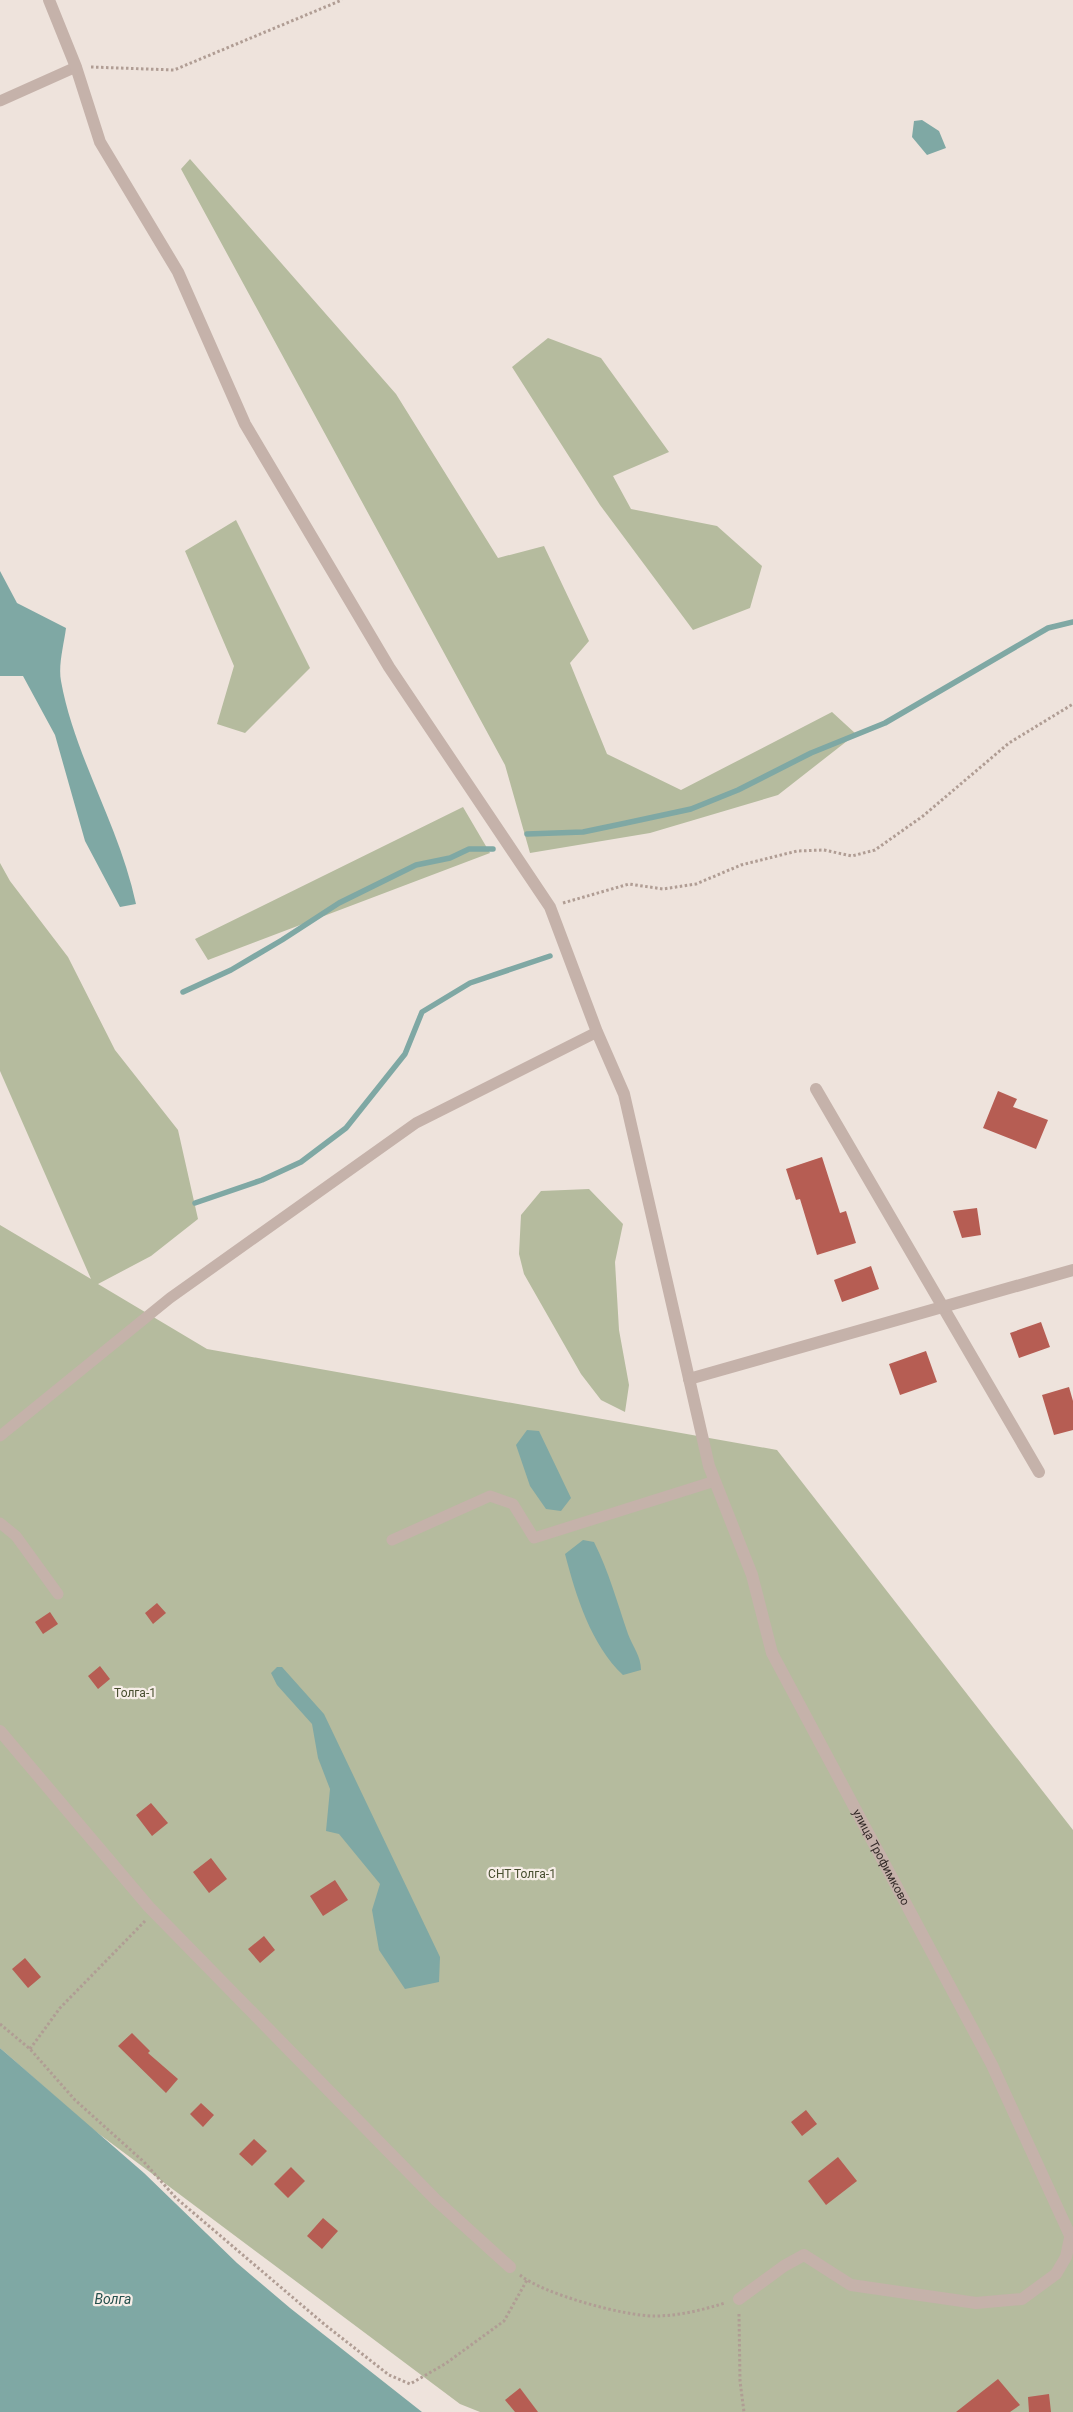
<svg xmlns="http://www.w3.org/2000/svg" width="1073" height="2412" viewBox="0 0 1073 2412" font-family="Roboto,sans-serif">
<rect width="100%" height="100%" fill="#eee3dc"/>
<path fill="#b5bb9e" d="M 190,159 L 396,394 L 498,558 L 544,546 L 589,641 L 570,663 L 607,754 L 681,790 L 832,712 L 856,734 L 778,795 L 650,833 L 530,853 L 505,765 L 181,169 Z
M 548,338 L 601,358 L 669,452 L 613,476 L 631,509 L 717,526 L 762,566 L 750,608 L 693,630 L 600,505 L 512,367 Z
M 236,520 L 310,668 L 245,733 L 217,724 L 234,666 L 185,551 Z
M 463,807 L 490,853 L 208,960 L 195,939 Z
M 0,863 L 10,881 L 68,957 L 115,1050 L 178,1130 L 198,1219 L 151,1256 L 98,1284 L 207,1349 L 777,1450 L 1073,1830 L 1073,2412 L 480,2412 L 460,2404 L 91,2128 L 0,2048 L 0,1225 L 91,1279 L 0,1071 Z
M 589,1189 L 623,1224 L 615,1262 L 619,1330 L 629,1385 L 625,1412 L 601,1400 L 581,1374 L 524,1274 L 519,1254 L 521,1215 L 541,1191 Z"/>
<path fill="#7fa8a4" d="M 922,120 L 939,131 L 946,148 L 927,155 L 912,137 L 914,121 Z
M 0,571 L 17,603 L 66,628 C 64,644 58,665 61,681 C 75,758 120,827 136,904 L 120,907 L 85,841 L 55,735 L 23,676 L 0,676 Z
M 527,1430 L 539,1431 L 571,1498 L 561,1511 L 546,1509 L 530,1486 L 516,1445 Z
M 583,1540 L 594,1542 C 609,1572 617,1602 628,1634 C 633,1647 641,1656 641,1670 L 623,1675 C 591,1645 576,1596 565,1554 Z
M 277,1667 L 282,1667 L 324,1714 L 440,1957 L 439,1982 L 405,1989 L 379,1950 L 372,1910 L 380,1884 L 339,1834 L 326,1831 L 330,1789 L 318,1758 L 312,1724 L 277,1685 L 271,1673 Z
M 0,2048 L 144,2173 L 237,2263 L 290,2308 L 422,2412 L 0,2412 Z"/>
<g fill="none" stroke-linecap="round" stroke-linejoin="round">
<path stroke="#7fa8a4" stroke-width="5.5" d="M 527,834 L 583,832 L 626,823 L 691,809 L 738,790 L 811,753 L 885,723 L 1048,628 L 1073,622
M 183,992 L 231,970 L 282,940 L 339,903 L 416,865 L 450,858 L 469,849 L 493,849
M 195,1203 L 262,1180 L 301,1162 L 346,1128 L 405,1054 L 422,1012 L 470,983 L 550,956"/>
</g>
<path fill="#b65d53" d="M 998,1091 L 1017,1099 L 1013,1107 L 1048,1120 L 1036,1149 L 983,1128 Z
M 822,1157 L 840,1213 L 846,1211 L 856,1243 L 817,1255 L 800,1199 L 796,1200 L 786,1169 Z
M 977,1208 L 981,1235 L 962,1238 L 953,1211 Z
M 871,1266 L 879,1289 L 842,1302 L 834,1280 Z
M 1041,1322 L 1050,1347 L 1019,1358 L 1010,1333 Z
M 926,1351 L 937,1382 L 900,1395 L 889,1364 Z
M 1069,1387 L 1073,1401 L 1073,1430 L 1054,1435 L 1042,1395 Z
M 157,1603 L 166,1613 L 153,1624 L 145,1613 Z
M 50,1612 L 58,1624 L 43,1634 L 35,1622 Z
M 100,1666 L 110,1679 L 98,1689 L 88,1676 Z
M 151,1803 L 168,1823 L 152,1836 L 136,1815 Z
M 211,1858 L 227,1879 L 209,1893 L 193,1872 Z
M 335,1880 L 348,1900 L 323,1916 L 310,1896 Z
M 264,1936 L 275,1950 L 260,1963 L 248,1949 Z
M 25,1958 L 41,1977 L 28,1988 L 12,1969 Z
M 132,2033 L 150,2051 L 148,2053 L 178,2079 L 166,2093 L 118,2046 Z
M 201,2103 L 214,2115 L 203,2127 L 190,2114 Z
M 806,2110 L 817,2124 L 802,2136 L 791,2122 Z
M 254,2139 L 267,2151 L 252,2166 L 239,2154 Z
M 838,2157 L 857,2181 L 826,2205 L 808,2181 Z
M 291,2167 L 305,2181 L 288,2198 L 274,2184 Z
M 323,2218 L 338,2231 L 322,2249 L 307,2236 Z
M 998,2379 L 1020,2405 L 1010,2412 L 956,2412 Z
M 520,2388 L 538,2412 L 515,2412 L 505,2400 Z
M 1049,2394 L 1051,2412 L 1029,2412 L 1028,2397 Z"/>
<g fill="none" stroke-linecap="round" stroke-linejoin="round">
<path stroke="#b09d94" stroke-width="3" stroke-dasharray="2.5 2.5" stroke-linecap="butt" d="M 91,67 L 174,70 L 342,0
M 563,903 L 629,884 L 663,889 L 696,884 L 741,865 L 797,851 L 824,850 L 852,856 L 875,850 L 923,816 L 1009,743 L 1073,704
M 0,2024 L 30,2049 L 75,2100 L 144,2162 L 176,2198 L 324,2324 L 389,2375 L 410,2384 L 445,2364 L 504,2321 L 527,2280
M 30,2049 L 60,2008 L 145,1921
M 520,2275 C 543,2294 624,2316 654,2316 C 679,2316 702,2310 725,2303
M 739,2314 L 740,2381 L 744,2412"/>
<path stroke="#c5b2aa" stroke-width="11" d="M 0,101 L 76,67
M 0,1436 L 170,1298 L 416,1123 L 597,1032
M 0,1523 L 16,1536 L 58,1594
M 392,1540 L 490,1496 L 513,1504 L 534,1538 L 715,1481"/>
<g stroke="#c5b2aa" stroke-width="12">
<path id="s1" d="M 49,0 L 76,67 L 100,142 L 178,272 L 245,424 L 389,667 L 550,907 L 597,1032 L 624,1094 L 709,1466 L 752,1575 L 772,1653 L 992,2065 L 1073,2242"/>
<path d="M 816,1089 L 1039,1472"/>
<path d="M 689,1379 L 1073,1270"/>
<path d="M 0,1731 L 149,1907 L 436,2200 L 510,2267"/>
<path d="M 739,2299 L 784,2266 L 804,2255 L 851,2285 L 976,2303 L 1022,2299 L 1056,2274 L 1066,2257 L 1070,2238"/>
</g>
</g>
<g text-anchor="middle" stroke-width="4.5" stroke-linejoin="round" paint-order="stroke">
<g font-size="12" fill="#474e2f" stroke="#f7eee8">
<text x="135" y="1697">Толга-1</text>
<text x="522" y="1878">СНТ Толга-1</text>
</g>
<g font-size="12" fill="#332a28" stroke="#f7eee8">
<text dy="4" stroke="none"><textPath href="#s1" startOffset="2052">улица Трофимково</textPath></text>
</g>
<g font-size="14" font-style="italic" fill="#234f4c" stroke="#f7eee8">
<text x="113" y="2304">Волга</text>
</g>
</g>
</svg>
